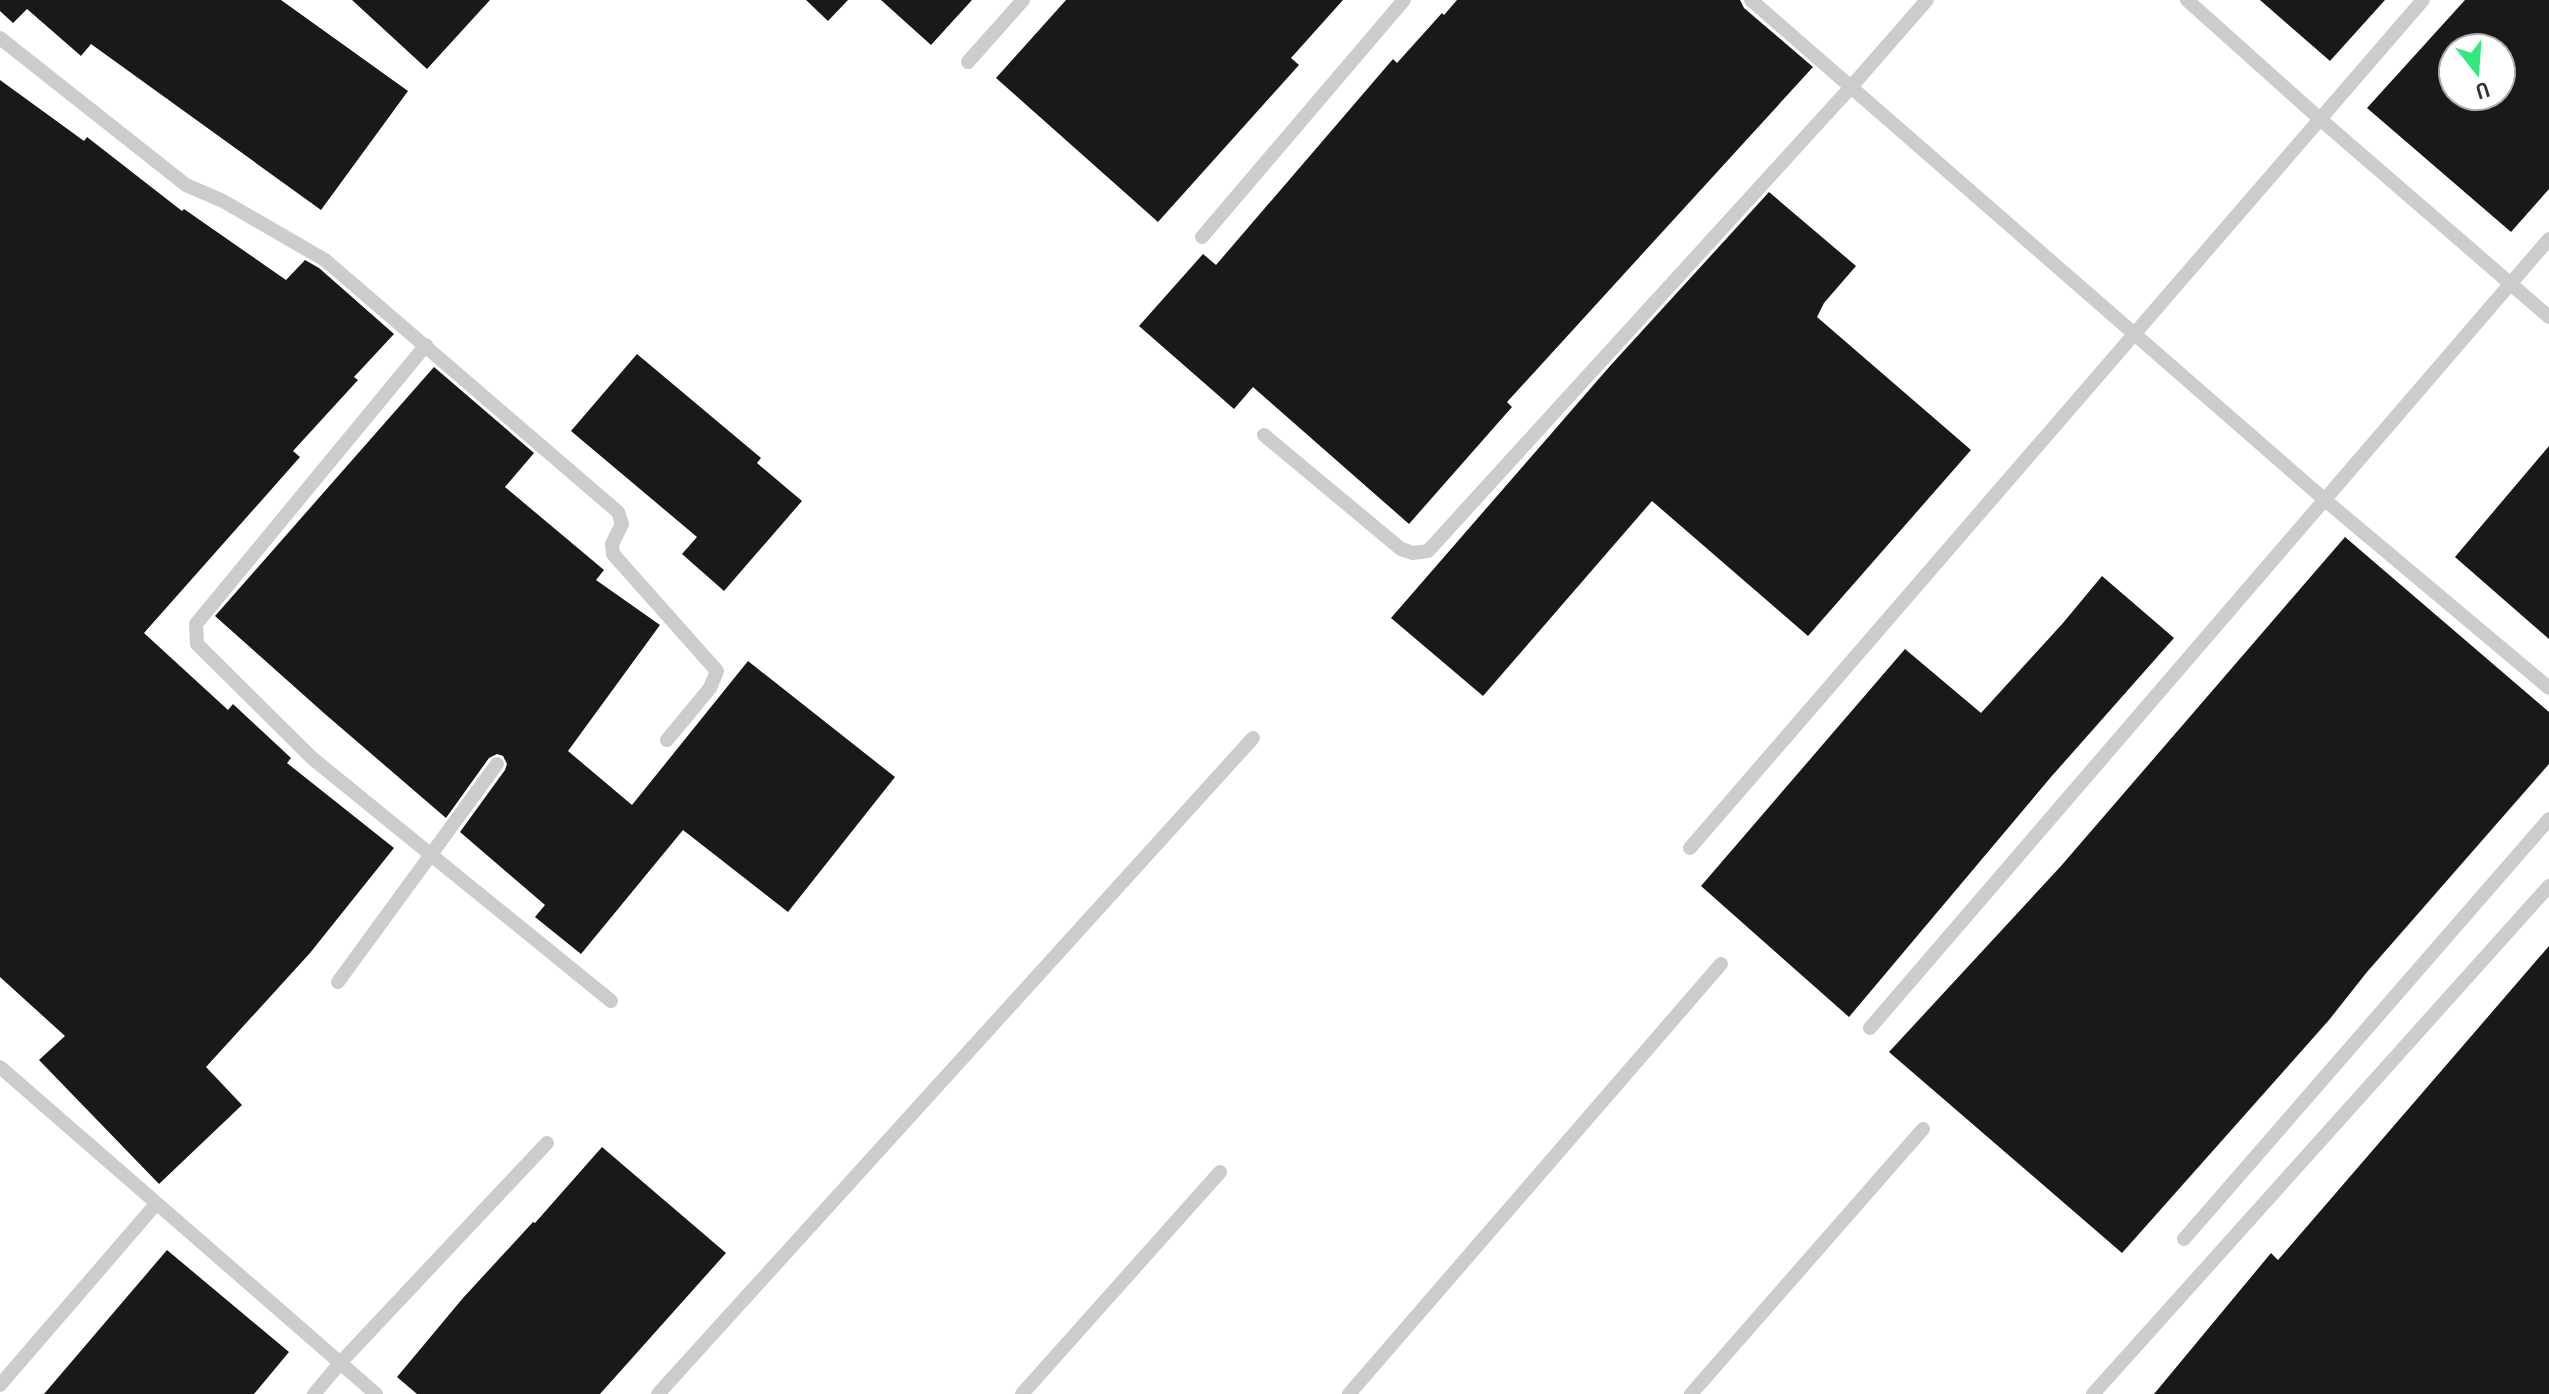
<svg xmlns="http://www.w3.org/2000/svg" width="2549" height="1394" viewBox="0 0 2549 1394" font-family="'Archivo Narrow',sans-serif">
<rect width="100%" height="100%" fill="#fff"/>
<path fill="#191919" fill-rule="evenodd" d="M 0,0 L 281,0 L 408,91 L 321,210 L 91,44 L 81,56 L 27,9 L 13,23 L 0,11 Z
M 352,0 L 490,0 L 427,69 Z
M 806,0 L 848,0 L 828,21 Z
M 881,0 L 972,0 L 931,45 Z
M 1066,0 L 1343,0 L 1291,58 L 1299,65 L 1158,222 L 996,78 Z
M 1457,0 L 1740,0 L 1744,8 L 1813,67 L 1507,402 L 1512,407 L 1409,524 L 1253,387 L 1234,409 L 1139,326 L 1203,254 L 1216,265 L 1393,59 L 1397,63 L 1442,13 L 1444,15 Z
M 2260,0 L 2385,0 L 2330,61 Z
M 2465,0 L 2549,0 L 2549,189 L 2511,232 L 2367,108 ZM 2453,48 L 2501,48 L 2501,96 L 2453,96 Z
M 0,80 L 84,141 L 87,137 L 182,211 L 184,209 L 286,280 L 305,260 L 319,268 L 394,334 L 354,377 L 358,380 L 293,451 L 300,457 L 144,633 L 228,710 L 233,704 L 291,758 L 287,763 L 394,848 L 310,953 L 206,1067 L 242,1105 L 159,1184 L 39,1060 L 65,1036 L 0,977 Z
M 1769,192 L 1856,266 L 1824,303 L 1817,317 L 1971,450 L 1808,636 L 1652,501 L 1483,696 L 1391,618 L 1610,366 Z
M 637,354 L 761,458 L 757,463 L 802,501 L 724,591 L 682,554 L 697,537 L 571,431 Z
M 434,367 L 534,453 L 505,487 L 604,570 L 596,580 L 660,625 L 568,751 L 632,805 L 748,661 L 895,777 L 788,912 L 683,830 L 581,954 L 535,917 L 545,905 L 460,832 L 505,770 L 507,764 L 503,756 L 497,754 L 489,758 L 446,818 L 325,714 L 215,616 Z
M 2549,446 L 2549,639 L 2455,557 Z
M 2345,537 L 2549,712 L 2549,764 L 2367,972 L 2329,1020 L 2122,1253 L 1889,1052 L 2061,866 Z
M 2102,576 L 2174,638 L 2051,777 L 1849,1017 L 1701,886 L 1905,649 L 1981,713 L 2063,623 Z
M 2549,946 L 2549,1394 L 2154,1394 L 2271,1253 L 2278,1260 Z
M 602,1147 L 726,1253 L 600,1394 L 417,1394 L 397,1377 L 463,1298 L 533,1222 L 535,1223 Z
M 167,1250 L 289,1352 L 254,1394 L 44,1394 Z"/>
<g fill="none" stroke-linecap="round" stroke-linejoin="round">
<path stroke="#ccc" stroke-width="14" d="M 1751,0 L 2325,500 L 2549,688
M 2187,0 L 2320,119 L 2549,317
M 0,38 L 186,185 L 223,201 L 325,260 L 618,512 L 622,524 L 612,544 L 613,554 L 717,671 L 710,688 L 667,740
M 968,62 L 1023,0
M 1202,237 L 1404,0
M 426,345 L 196,624 L 197,644 L 312,758 L 611,1001
M 1264,435 L 1401,549 L 1413,553 L 1428,551 L 1851,87 L 1927,0
M 1690,848 L 2423,0
M 338,982 L 497,764
M 1870,1028 L 2549,239
M 0,1067 L 376,1394
M 2184,1239 L 2549,819
M 0,1385 L 156,1204
M 314,1394 L 341,1362 L 547,1143
M 658,1394 L 1253,738
M 1022,1394 L 1220,1172
M 1349,1394 L 1721,964
M 1691,1394 L 1923,1129
M 2093,1394 L 2549,886"/>
</g>
<g transform="translate(2477 72) rotate(163)"><circle r="38" fill="#ffffff" stroke="#adadad" stroke-width="2"/>
<path d="M0-6L14 30L0 20L-14 30Z" fill="#33e97e"/>
<text y="-12" font-size="22" font-weight="bold" text-anchor="middle" fill="#323232">U</text>
</g>
</svg>
